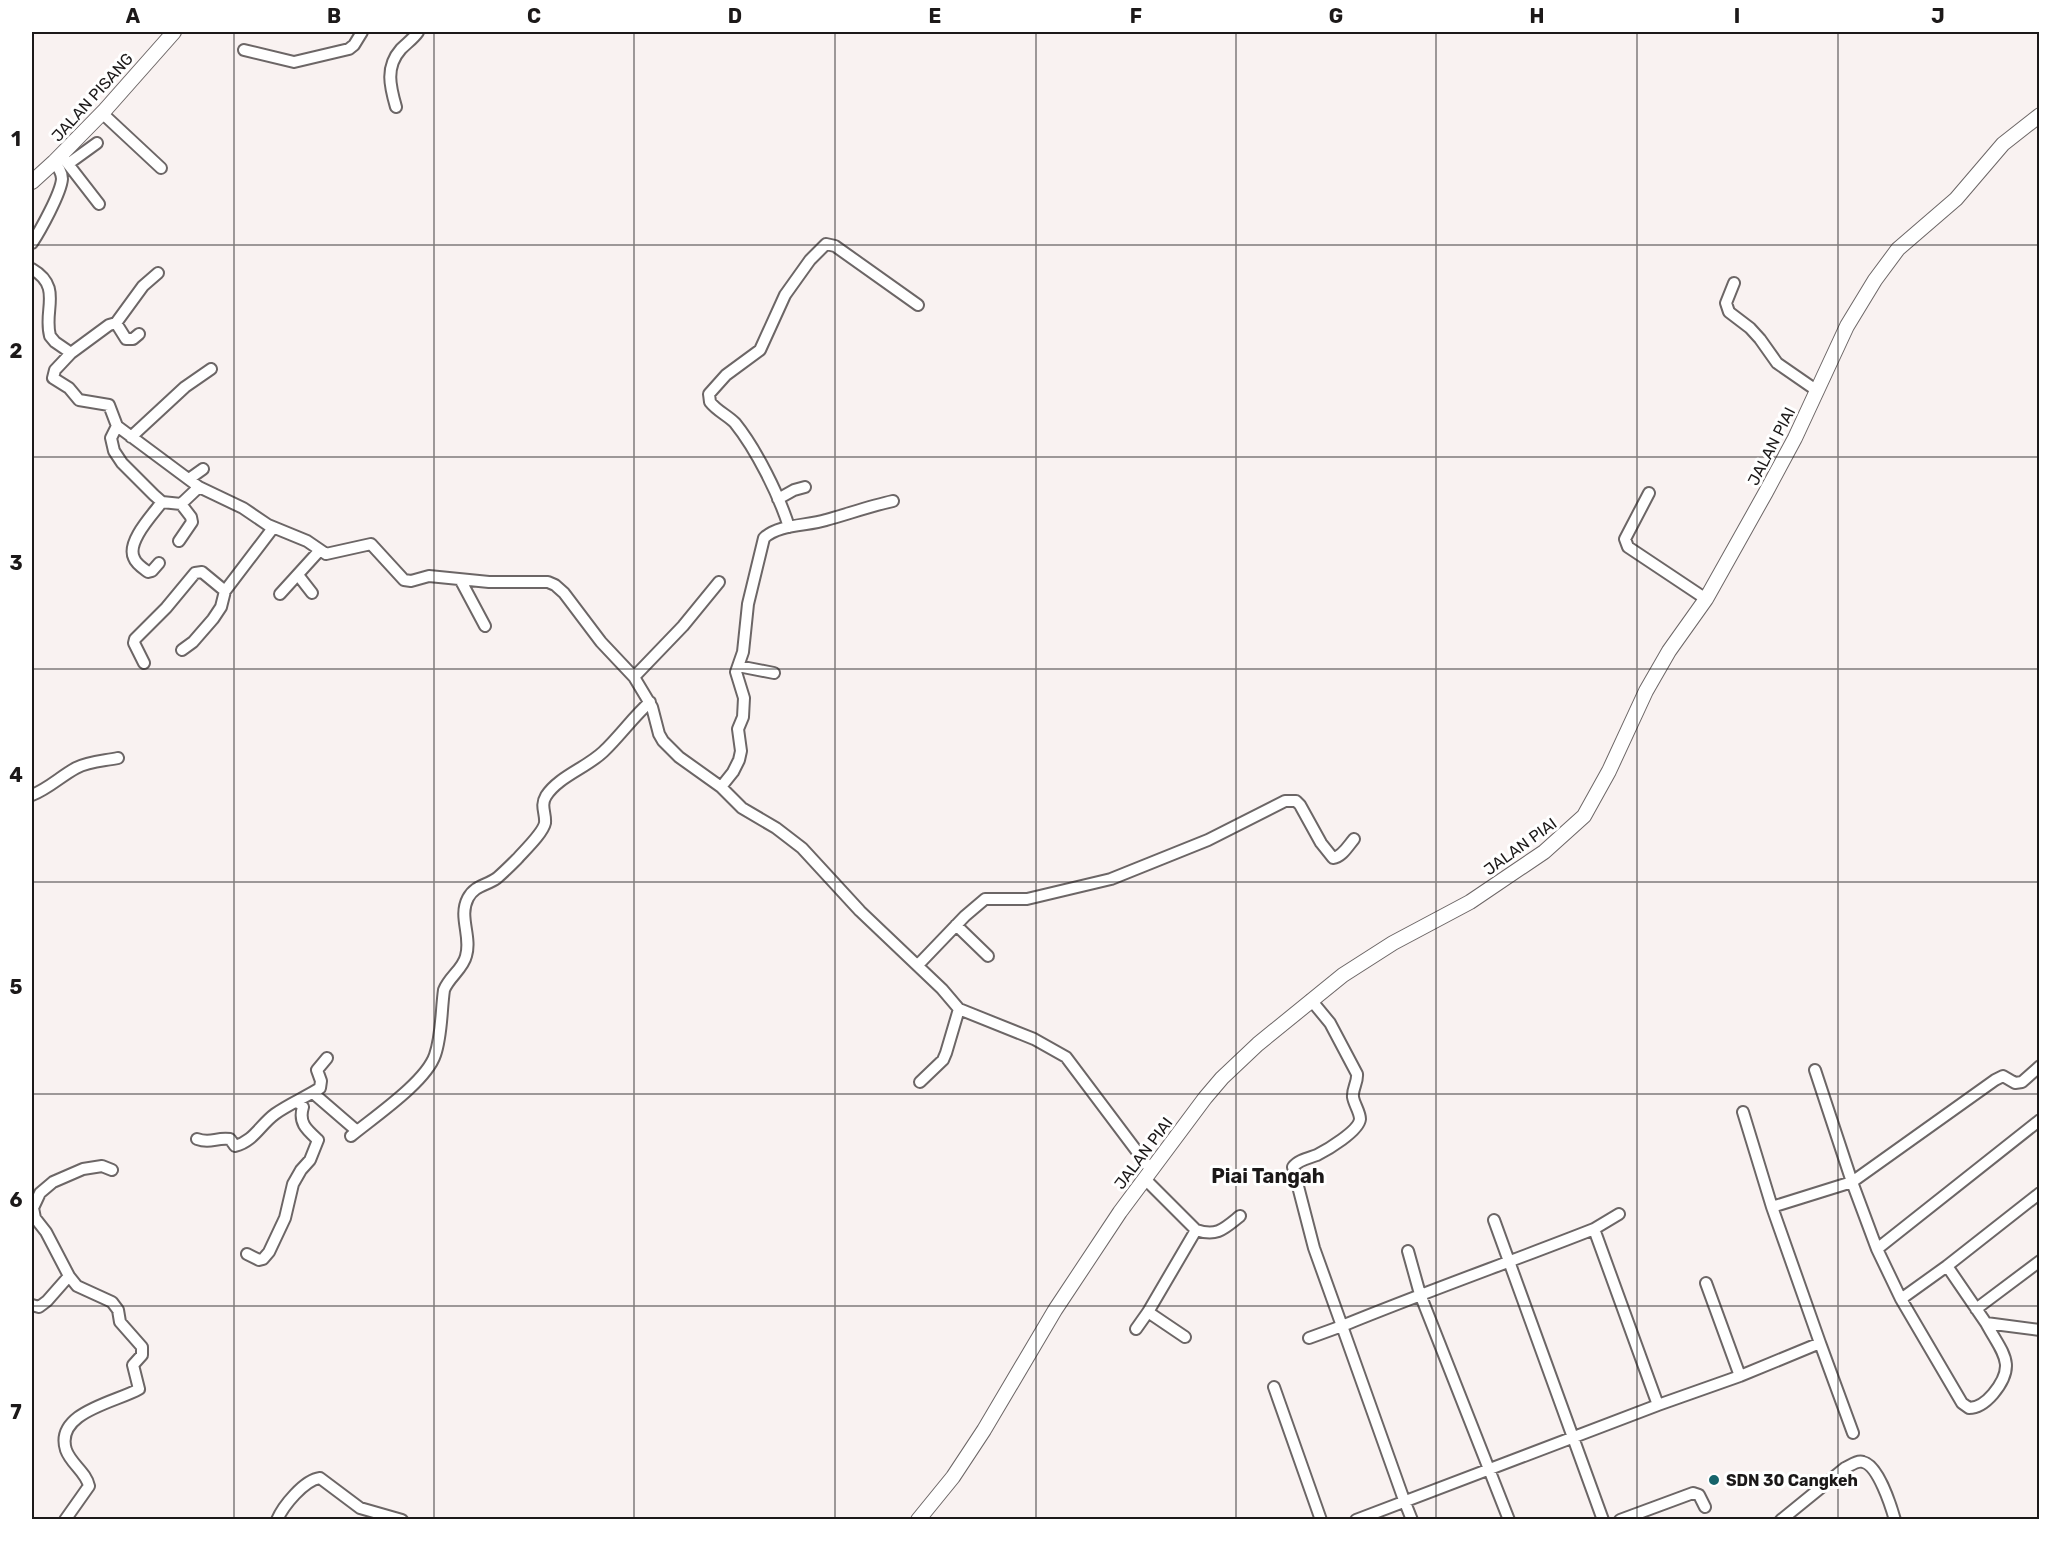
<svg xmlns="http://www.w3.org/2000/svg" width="2071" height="1551" viewBox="0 0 2071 1551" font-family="Rubik,sans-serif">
<rect width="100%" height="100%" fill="#f9f2f1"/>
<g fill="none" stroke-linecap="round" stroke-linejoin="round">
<g stroke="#6c6666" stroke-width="14">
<path id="minor" d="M 244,50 L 294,62 L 349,49 L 354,45 L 362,32
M 396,107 C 390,86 385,67 401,49 C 407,43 414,38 418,32
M 102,113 L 161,168
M 61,155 L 99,204
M 68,164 L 97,143
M 32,243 C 40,231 61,193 62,179 C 62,172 58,167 54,162
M 32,269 C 63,287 43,310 50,336 L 55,342 L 71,353 L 55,370 L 53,378 L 69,388 L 79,400 L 109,405 L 117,426 L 199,487 L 243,508 L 268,525 L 307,541 L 326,554 L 371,544 L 404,580 L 411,581 L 429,576 L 489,582 L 548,582 L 555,585 L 564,593 L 601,642 L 634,677 L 652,707 L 659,734 L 663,741 L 679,757 L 721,787 L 742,808 L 776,828 L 802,848 L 860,911 L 942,989 L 959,1009 L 1034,1039 L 1066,1057 L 1151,1170
M 1734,283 L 1726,303 L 1729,312 L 1750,328 L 1760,339 L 1777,363 L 1816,390
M 116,323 L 126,339 L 133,339 L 139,334
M 71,353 L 109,325 L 116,323 L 143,286 L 158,273
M 117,426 L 111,438 L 114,451 L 122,463 L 154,495 L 162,502 L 181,504 L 199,487
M 131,437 L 185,387 L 211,369
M 189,479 L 203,469
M 1649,493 L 1625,539 L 1628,547 L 1706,599
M 778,499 L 794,490 L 805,487
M 789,527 C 779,495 756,449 735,423 C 727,415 717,411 710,402 L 709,394 L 726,375 L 760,350 L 785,295 L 810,260 L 826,244 L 835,246 L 918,305
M 179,541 L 192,522 L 191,517 L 181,504
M 159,563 L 152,571 L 148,572 C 144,569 136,564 134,558 C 126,542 153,514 162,502
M 298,575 L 312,593
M 461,581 L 485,626
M 280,594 L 320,550
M 182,650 L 193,642 L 213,619 L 221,607 L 225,591 L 273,528
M 144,663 L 134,643 L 135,639 L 166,608 L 195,573 L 202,572 L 225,591
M 738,666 L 774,673
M 634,677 L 683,626 L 719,582
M 721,787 L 733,772 L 739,760 L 741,751 L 738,729 L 743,717 L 744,698 L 736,672 L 743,652 L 748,604 L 764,538 C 779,524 807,526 826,520 C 848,514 870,506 893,501
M 32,795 C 48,789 61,776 76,768 C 89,761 104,761 118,758
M 956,925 L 988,956
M 918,965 L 965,916 L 985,899 L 1027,899 L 1111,879 L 1208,840 L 1285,801 L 1296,801 L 1300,805 L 1321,843 L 1333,858 C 1342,857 1348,846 1354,839
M 1815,1070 L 1852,1182 L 1877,1249 L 2040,1120
M 920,1082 L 943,1060 L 946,1053 L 959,1009
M 313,1093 L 357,1131
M 351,1136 C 374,1117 426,1082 435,1055 C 442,1035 441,1011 444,990 C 449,977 463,969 466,956 C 472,936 458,917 468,898 C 475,885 486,886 497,878 C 504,872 511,865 517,859 C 524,851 543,833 545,823 C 546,813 540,806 546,796 C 558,777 586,768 603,752 C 620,736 633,717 650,702
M 197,1139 C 211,1144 216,1137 230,1139 L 235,1146 C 254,1141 260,1125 275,1114 C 289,1104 306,1097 320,1088 L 321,1081 L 317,1070 L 327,1058
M 1145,1179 L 1196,1230
M 2040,1193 L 1947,1266 L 1986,1323 L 2040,1330
M 1772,1207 L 1852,1182 L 1995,1080 L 2003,1076 L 2015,1083 L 2022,1082 L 2040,1066
M 1494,1220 L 1603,1520
M 1594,1229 L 1619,1214
M 1877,1249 L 1901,1299 L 1962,1403 L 1969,1408 C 1979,1408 1987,1401 1993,1394 C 2018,1364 2002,1353 1986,1323
M 1408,1251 L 1420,1294 L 1509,1520
M 247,1254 L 259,1260 L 263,1259 L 269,1252 L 285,1218 L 293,1184 L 301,1170 L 310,1160 L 318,1140 C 307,1130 298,1123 303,1107 L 297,1101
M 1706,1283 L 1740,1376
M 1901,1299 L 1947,1266
M 32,1305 L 39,1307 L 47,1301 L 69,1276
M 1976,1309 L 2040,1261
M 1148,1312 L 1185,1337
M 1136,1329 L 1148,1312 L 1196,1230 C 1217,1237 1224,1229 1240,1216
M 1309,1338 L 1342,1326 L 1314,1248 L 1293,1167 C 1298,1160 1309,1158 1317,1155 C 1327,1150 1359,1131 1360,1119 C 1360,1112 1354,1104 1353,1097 C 1352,1089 1358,1082 1357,1074 L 1330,1023 L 1311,1000
M 1820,1343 L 1853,1433
M 1274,1387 L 1321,1520
M 1658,1405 L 1740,1376 L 1820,1343 L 1772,1207 L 1743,1112
M 65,1520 L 89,1486 C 86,1472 71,1464 66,1450 C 54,1412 117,1402 139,1389 L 133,1365 L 142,1355 L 142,1347 L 120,1322 L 118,1310 L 112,1302 L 77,1286 L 69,1276 L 46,1232 L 35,1218 L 33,1208 L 40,1193 L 53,1182 L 83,1169 L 102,1166 L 112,1170
M 277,1520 C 283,1506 304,1480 320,1478 L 360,1508 L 402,1520
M 1356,1520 L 1658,1405 L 1594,1229 C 1510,1262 1425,1292 1342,1326 L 1404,1500 L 1412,1520
M 1620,1520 L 1693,1493 L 1699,1495 L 1705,1507
M 1781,1520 L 1845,1468 C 1850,1466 1857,1460 1863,1462 C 1878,1465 1891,1506 1895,1520"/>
</g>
<g stroke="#6c6666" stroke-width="16">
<path id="tertiary" d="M 32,182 L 54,162 L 105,110 L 174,32
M 918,1520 L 953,1477 L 984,1430 L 1055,1310 L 1120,1212 L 1205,1098 L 1222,1078 L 1258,1044 L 1343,975 L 1393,943 L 1470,902 L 1544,852 L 1584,816 L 1609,771 L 1646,691 L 1669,651 L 1706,599 L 1766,492 L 1795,438 L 1847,326 L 1875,280 L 1898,249 L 1956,199 L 2003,144 L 2040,115"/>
</g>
<use href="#minor" stroke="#fff" stroke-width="10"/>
<use href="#tertiary" stroke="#fff" stroke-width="14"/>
</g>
<path fill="none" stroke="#1c1919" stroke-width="1.5" stroke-opacity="0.55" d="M 234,32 L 234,1520M 434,32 L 434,1520M 634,32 L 634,1520M 835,32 L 835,1520M 1036,32 L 1036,1520M 1236,32 L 1236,1520M 1436,32 L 1436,1520M 1637,32 L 1637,1520M 1838,32 L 1838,1520M 32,245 L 2040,245M 32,457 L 2040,457M 32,669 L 2040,669M 32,882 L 2040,882M 32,1094 L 2040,1094M 32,1306 L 2040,1306"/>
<circle fill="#16646b" stroke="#fff" stroke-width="2" cx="1714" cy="1480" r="6"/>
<g text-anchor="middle" stroke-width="6" stroke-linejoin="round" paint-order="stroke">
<g font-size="16" fill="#1c1919" stroke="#fff">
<text transform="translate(92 97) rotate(-48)" y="6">JALAN PISANG</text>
<text transform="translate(1771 446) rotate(-63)" y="6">JALAN PIAI</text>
<text transform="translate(1520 846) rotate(-36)" y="6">JALAN PIAI</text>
<text transform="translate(1143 1153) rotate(-53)" y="6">JALAN PIAI</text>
</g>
<g font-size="16" font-weight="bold" fill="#1c1919" stroke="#fff" text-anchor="start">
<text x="1726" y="1486">SDN 30 Cangkeh</text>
</g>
<g font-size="20" font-weight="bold" fill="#1c1919" stroke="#fff">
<text x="1268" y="1183">Piai Tangah</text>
</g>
</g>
<rect width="2071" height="1551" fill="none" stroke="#ffffff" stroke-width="66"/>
<rect x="33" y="33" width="2005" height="1485" fill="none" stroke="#1c1919" stroke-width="2"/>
<g font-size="20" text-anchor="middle" font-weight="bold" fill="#1c1919">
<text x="133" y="23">A</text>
<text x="334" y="23">B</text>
<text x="534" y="23">C</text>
<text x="735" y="23">D</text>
<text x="935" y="23">E</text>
<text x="1136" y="23">F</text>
<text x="1336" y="23">G</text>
<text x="1537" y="23">H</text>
<text x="1737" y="23">I</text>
<text x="1938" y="23">J</text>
<text x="16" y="146">1</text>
<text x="16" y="358">2</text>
<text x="16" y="570">3</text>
<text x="16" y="782">4</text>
<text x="16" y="994">5</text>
<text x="16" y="1207">6</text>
<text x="16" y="1419">7</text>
</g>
</svg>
